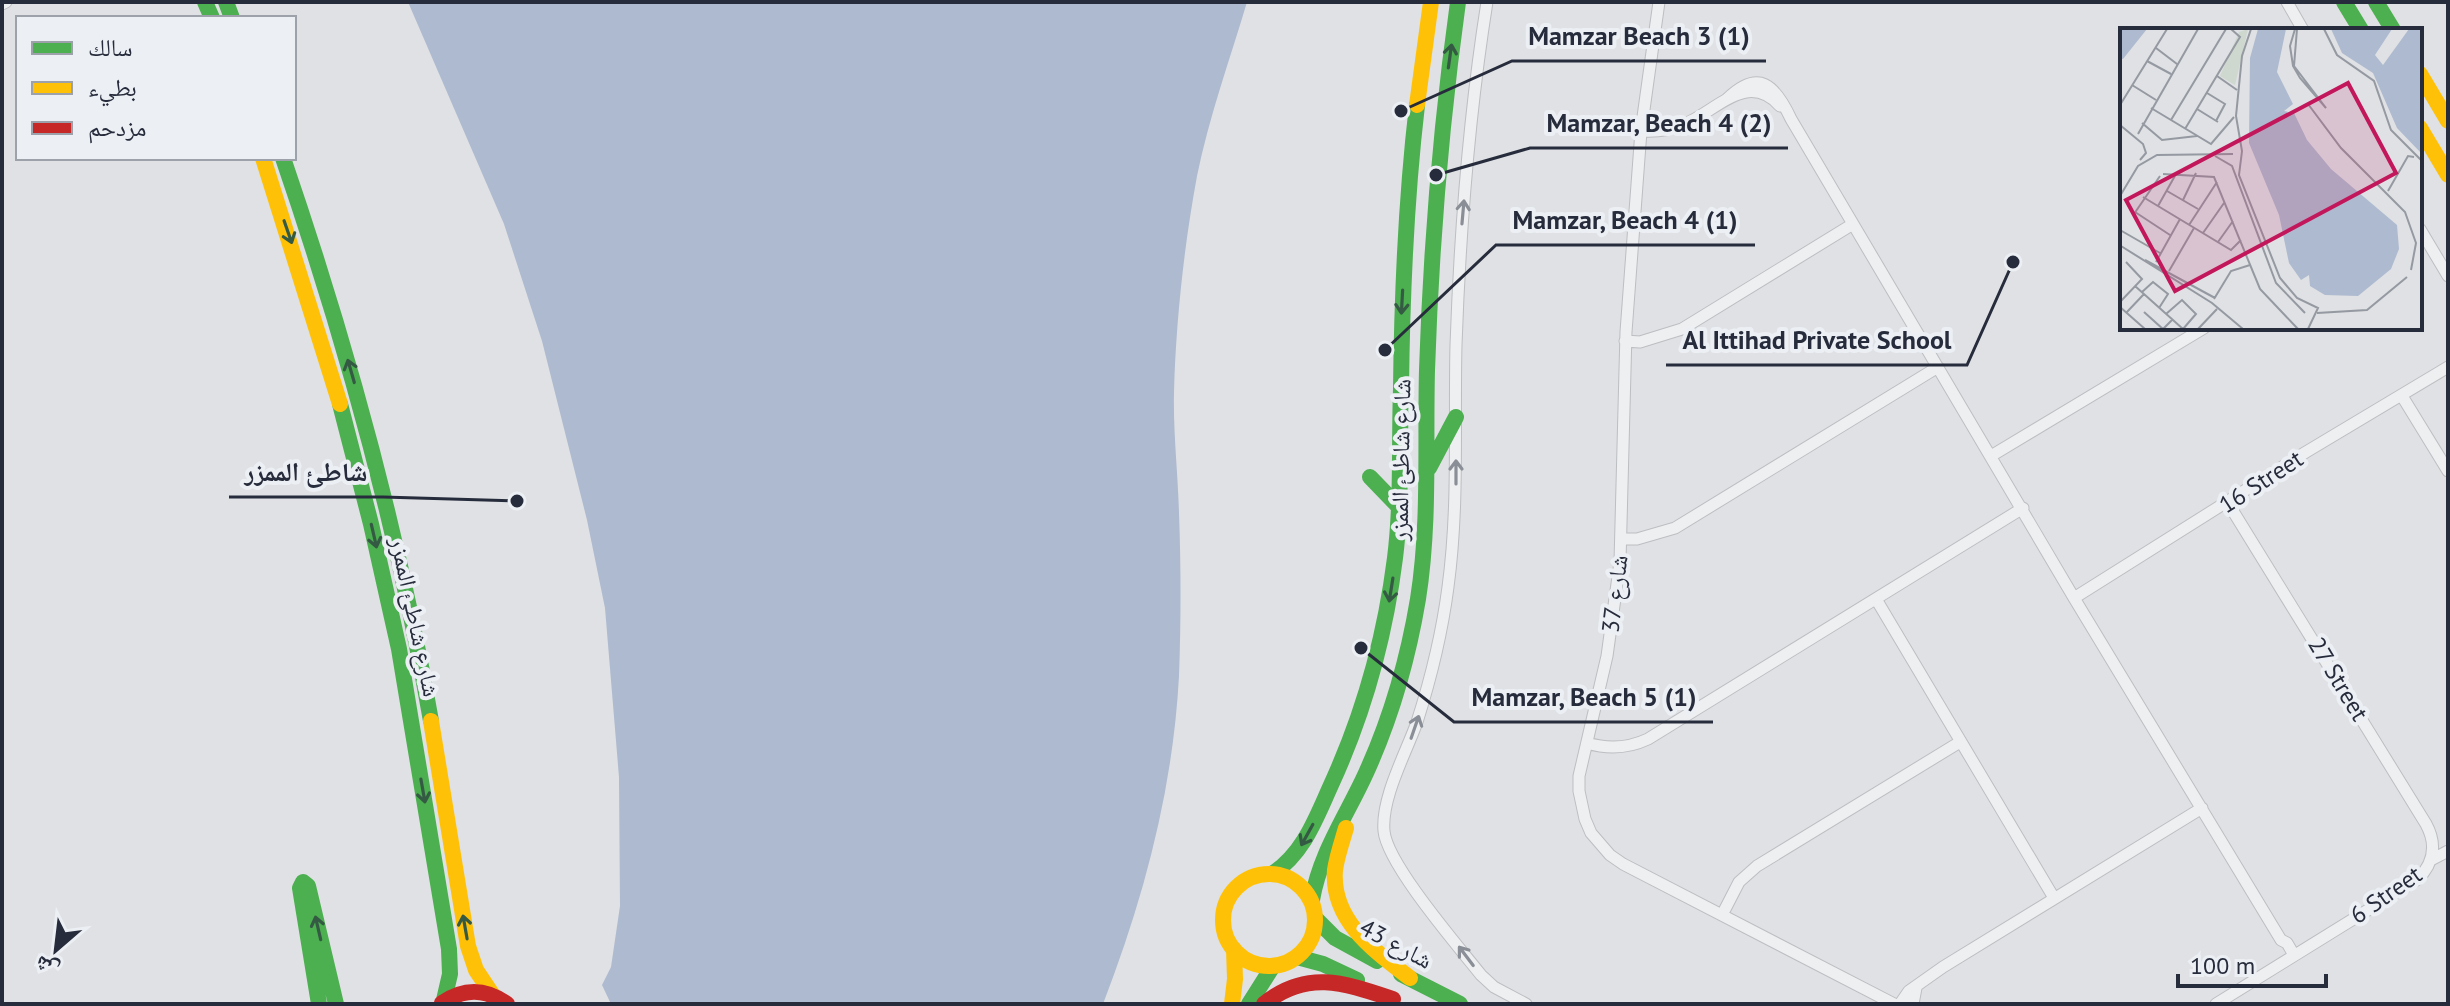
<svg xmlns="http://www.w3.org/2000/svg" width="2450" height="1006" viewBox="0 0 2450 1006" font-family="'PT Sans','Noto Naskh Arabic',sans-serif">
<rect width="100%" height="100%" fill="#dfe1e4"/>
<path fill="#aebacf" d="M 408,2 L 1247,2 C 1230,59 1209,117 1197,176 C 1184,246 1176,321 1174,392 C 1173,433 1178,472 1179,513 C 1181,567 1181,622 1179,676 C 1173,789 1144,898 1103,1004 L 611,1004 L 602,985 L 611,967 L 620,906 L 619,777 L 605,608 L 587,520 L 542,341 L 504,224 Z"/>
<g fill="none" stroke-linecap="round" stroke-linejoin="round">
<g stroke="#bcbec1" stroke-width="13">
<path id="street" d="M 1487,2 C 1469,115 1460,230 1456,345 C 1454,426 1459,506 1448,587 C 1442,633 1431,678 1417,722 C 1406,753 1381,798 1384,831 C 1387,864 1458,946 1481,975 L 1494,987 L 1526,1004
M 1659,2 L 1641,131 L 1626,332 L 1620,562 L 1607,656 L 1579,776 L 1579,791 L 1585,819 L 1591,833 L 1610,855 L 1623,864 L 1894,1004
M 2287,2 L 2303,30
M 2,4 L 6,2
M 1727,99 C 1759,68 1775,85 1791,119 L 2074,598 L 2281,940 L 2287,943 L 2294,955
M 1641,131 C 1655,132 1671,130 1685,124 C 1716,111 1748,70 1780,106
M 2420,229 L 2448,276
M 1625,341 L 1640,342 L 1682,329 L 1853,224
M 2402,396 L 2448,471
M 1991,456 L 2204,328
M 1622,539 L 1637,539 L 1675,528 L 1938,367
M 2074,598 L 2306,452 L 2448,367
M 1876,599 L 2054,898
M 1587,743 C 1607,749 1629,748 1648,739 L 2023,508
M 2431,860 L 2448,851
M 1722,915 L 1739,882 L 1757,866 L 1960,742
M 1900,1004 L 1909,991 L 1943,967 L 2202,808
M 1913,1004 L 1916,988
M 2216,1004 L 2418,879 C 2434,863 2437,844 2426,824 L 2228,503"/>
</g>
<use href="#street" stroke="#eeeff1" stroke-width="11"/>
<path stroke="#4caf50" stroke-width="16" d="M 205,2 L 212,18
M 226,2 L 232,18
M 2344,2 L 2361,30
M 2376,2 L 2393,30
M 283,158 C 346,342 398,529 431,721
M 340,404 L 371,524 L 399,649 L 449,949 L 450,974 L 444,1000
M 1429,468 L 1456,417
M 1370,477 L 1399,507
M 1272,874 C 1304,853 1316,818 1331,785 C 1364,713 1385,637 1395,558 C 1402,502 1399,445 1401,389 C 1402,294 1406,199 1417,105
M 1312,900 C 1320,853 1347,815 1366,773 C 1391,718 1408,659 1418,599 C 1430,523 1425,446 1427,370 C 1431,247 1441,124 1458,2
M 1316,919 L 1335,938 L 1377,961
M 1297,957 L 1323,964 L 1357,980
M 1401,974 L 1460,1004
M 319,1004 L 300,888 L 303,882 L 308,886 L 336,1004
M 1249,1004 L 1273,966"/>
<path stroke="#ffc107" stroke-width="16" d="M 2420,74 L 2448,121
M 1417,105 L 1431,2
M 2420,128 L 2448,175
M 263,158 L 340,404
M 431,721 L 468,946 L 476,970 L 492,994
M 1346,828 C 1342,842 1337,856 1335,870 C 1331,921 1375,951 1410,978
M1223 920a46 46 0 1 1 92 0a46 46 0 1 1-92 0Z
M 1232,1004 L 1235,979 L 1234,949"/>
<path stroke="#c62828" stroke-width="16" d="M 442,1003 C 464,988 485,988 507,1004
M 1264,1004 C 1307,969 1345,983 1393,999"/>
</g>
<defs><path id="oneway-shaft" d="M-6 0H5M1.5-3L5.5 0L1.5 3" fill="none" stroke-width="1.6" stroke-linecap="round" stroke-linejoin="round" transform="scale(2)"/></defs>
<g stroke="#345a43">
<use href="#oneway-shaft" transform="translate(1450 56) rotate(-82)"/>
<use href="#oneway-shaft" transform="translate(288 232) rotate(71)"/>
<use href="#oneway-shaft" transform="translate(1402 302) rotate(93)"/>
<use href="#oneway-shaft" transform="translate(351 371) rotate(-106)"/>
<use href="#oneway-shaft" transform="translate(374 536) rotate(77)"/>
<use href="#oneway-shaft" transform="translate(1391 590) rotate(99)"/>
<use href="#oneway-shaft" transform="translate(423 791) rotate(80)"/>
<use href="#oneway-shaft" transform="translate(1307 835) rotate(119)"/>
<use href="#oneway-shaft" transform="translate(465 927) rotate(-100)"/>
<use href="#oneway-shaft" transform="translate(318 928) rotate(-103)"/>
</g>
<g stroke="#8a8e96">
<use href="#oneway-shaft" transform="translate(1463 212) rotate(-85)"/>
<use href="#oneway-shaft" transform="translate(1456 472) rotate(-90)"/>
<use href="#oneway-shaft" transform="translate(1415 727) rotate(-71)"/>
<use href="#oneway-shaft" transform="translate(1466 956) rotate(-127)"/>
</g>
<g text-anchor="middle" stroke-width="8" stroke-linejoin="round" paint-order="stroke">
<g font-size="24" fill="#272c3c" stroke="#eceff4">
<text transform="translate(1401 460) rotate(-89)" y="8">شارع شاطئ الممزر</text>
<text transform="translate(2261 482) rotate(-33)" y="8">16 Street</text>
<text transform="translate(1615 594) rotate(-83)" y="8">شارع 37</text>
<text transform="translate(415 617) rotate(78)" y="8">شارع شاطئ الممزر</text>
<text transform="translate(2338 679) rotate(59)" y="8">27 Street</text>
<text transform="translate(2386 895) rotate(-35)" y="8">6 Street</text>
<text transform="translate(1396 944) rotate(28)" y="8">شارع 43</text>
</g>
</g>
<g transform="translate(2120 28)">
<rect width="302" height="302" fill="#dfe1e4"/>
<path d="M 128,1 L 115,57 L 113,56 L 100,48 L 119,4 Z" fill="#ced8cf"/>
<path d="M 0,1 L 27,1 L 3,31 L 0,30 ZM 138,1 L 166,1 L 157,44 L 173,76 L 164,83 L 174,85 L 187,112 L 211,141 L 277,197 L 279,221 L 271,241 L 238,268 L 205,267 L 190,258 L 189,247 L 181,252 L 169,235 L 159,187 L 129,115 L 130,30 ZM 211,1 L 272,1 L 255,27 L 263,37 L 289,1 L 302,1 L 302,126 L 277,100 L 253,45 L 222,25 Z" fill="#aebacf"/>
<path fill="none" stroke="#9599a1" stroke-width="2" d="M 131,1 L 122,28 L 116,88 L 122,123 L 119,147 L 160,250 L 177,270 L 198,280 L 188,301M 175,1 L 170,18 L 173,38 L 180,50 L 206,80 L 174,38 L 177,1M 204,1 L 217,27 L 254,53 L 271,102 L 302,133M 36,20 L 57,36M 27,33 L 51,46M 97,48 L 117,62M 12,57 L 36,72M 87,65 L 105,76 L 96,93M 188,76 L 221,120 L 285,184 L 296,215 L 291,242M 0,77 L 47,1M 31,80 L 91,116 L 114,89M 77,81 L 98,94M 51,92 L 106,1M 22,95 L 42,112 L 77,108M 0,97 L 23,116 L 26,125 L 20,132M 65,101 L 120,9 L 111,1M 18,106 L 78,1M 95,128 L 112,138 L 156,255 L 185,285M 43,146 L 94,149 L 140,261 L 178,301M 47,163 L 78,181M 268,163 L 288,128 L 294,129M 0,168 L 18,138 L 37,127 L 113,126M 23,169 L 111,222 L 121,212M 63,172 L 76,145M 38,178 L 56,146M 15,184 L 50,207M 14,186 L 40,148M 69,197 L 97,154M 0,202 L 40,225M 83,205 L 104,175M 98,214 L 113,193M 1,218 L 92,275 L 123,301M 25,232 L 95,270M 36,234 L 60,191M 49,243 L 74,200M 15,258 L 63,301M 22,264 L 33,254 L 48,266 L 39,280M 94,271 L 111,243 L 130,237M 0,274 L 22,251 L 6,234M 0,279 L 25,301M 24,284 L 43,301 L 52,292M 6,285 L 24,266M 197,285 L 247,282 L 287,249M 46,286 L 62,272 L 76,286 L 63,301M 78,301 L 97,281"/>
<path fill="#c2185b" fill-opacity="0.15" stroke="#c2185b" stroke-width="4" d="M 228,55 L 276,145 L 55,263 L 6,172 Z"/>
<rect width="302" height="302" fill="none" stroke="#272c3c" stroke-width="4"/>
</g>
<path fill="none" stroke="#272c3c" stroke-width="3" d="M1401 111L1512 61H1766M1436 175L1530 148H1788M1385 350L1496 245H1755M2013 262L1967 365H1666M517 501L383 497H229M1361 648L1454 722H1713"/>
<g fill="#272c3c" stroke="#eceff4" stroke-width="3">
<circle cx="1401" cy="111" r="8"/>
<circle cx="1436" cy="175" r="8"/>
<circle cx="1385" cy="350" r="8"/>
<circle cx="2013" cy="262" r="8"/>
<circle cx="517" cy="501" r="8"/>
<circle cx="1361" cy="648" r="8"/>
</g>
<g font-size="26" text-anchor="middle" font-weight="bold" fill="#272c3c" stroke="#eceff4" stroke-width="8" stroke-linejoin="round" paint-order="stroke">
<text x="1639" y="45">Mamzar Beach 3 (1)</text>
<text x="1659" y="132">Mamzar, Beach 4 (2)</text>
<text x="1625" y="229">Mamzar, Beach 4 (1)</text>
<text x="1817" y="349">Al Ittihad Private School</text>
<text x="306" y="481">شاطئ الممزر</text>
<text x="1584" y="706">Mamzar, Beach 5 (1)</text>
</g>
<rect width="2450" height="1006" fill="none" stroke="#272c3c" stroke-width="8"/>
<rect x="16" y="16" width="280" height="144" fill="#eceff4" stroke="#9da1aa" stroke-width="2"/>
<rect x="32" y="42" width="40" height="12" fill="#4caf50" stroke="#9da1aa" stroke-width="2"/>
<text x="88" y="56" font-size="24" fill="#272c3c">سالك</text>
<rect x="32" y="82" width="40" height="12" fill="#ffc107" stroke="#9da1aa" stroke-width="2"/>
<text x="88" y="96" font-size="24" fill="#272c3c">بطيء</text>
<rect x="32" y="122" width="40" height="12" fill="#c62828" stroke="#9da1aa" stroke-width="2"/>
<text x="88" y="136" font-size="24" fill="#272c3c">مزدحم</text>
<g transform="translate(56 950) rotate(208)" stroke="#eceff4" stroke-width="6" paint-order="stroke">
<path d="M0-6L14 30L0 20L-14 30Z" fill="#272c3c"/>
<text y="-12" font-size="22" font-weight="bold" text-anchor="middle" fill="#272c3c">ش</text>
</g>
<path d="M2178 974v12h148v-12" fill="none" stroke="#272c3c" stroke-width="4"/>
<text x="2190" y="974" font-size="24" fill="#272c3c" stroke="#eceff4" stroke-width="6" paint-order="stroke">100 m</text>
</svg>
